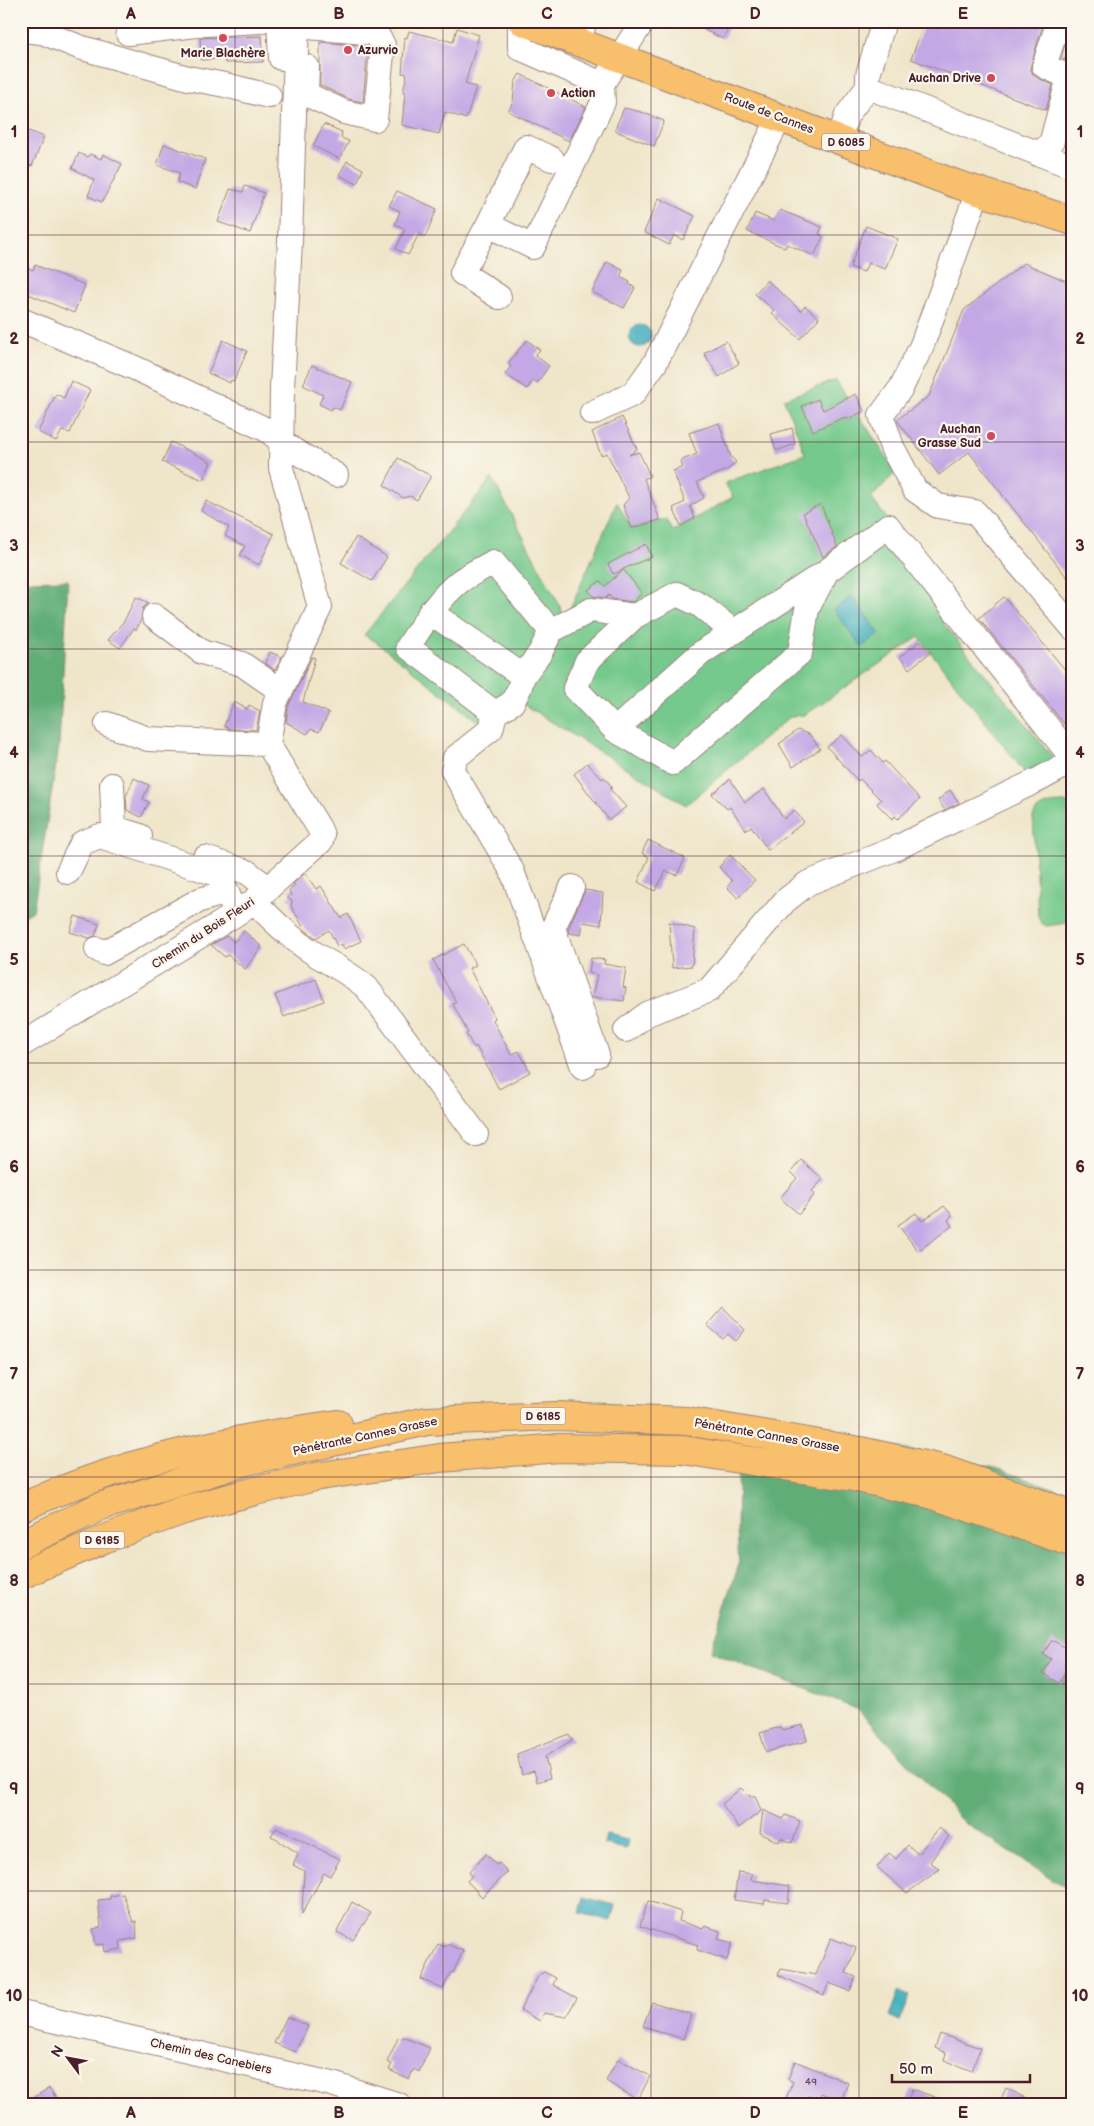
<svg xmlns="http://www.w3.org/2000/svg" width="1094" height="2126" viewBox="0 0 1094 2126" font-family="'Balsamiq Sans',sans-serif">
<rect width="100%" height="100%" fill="#fbf7ec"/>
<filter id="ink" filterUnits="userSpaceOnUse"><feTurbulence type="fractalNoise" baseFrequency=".02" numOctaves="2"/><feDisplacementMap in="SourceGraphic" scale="10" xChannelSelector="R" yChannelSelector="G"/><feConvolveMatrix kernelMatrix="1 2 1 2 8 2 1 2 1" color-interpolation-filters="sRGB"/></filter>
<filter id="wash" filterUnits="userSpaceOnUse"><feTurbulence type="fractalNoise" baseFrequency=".0096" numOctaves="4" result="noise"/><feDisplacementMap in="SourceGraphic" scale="20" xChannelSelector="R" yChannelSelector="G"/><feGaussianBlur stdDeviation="1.12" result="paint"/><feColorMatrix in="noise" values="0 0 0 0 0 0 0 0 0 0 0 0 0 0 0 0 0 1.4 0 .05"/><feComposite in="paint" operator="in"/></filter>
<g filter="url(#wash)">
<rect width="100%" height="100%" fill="#efe6ca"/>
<path fill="#75c98c" stroke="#60745c" d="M 836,380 L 896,472 L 871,498 L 959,611 L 943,623 L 1057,762 L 1029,778 L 919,637 L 804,715 L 791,716 L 686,805 L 518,701 L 486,728 L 375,641 L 364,635 L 492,478 L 566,618 L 617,502 L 632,529 L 666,519 L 672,531 L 733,497 L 725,483 L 805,454 L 784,399 Z
M 1073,802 L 1073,922 L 1047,926 L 1041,923 L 1038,916 L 1033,817 C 1038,801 1059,804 1073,802 Z"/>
<path fill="#60ad78" stroke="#556652" d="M 68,580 L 59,746 L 33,911 L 21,918 L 21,581 Z
M 740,1415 L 995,1468 L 1073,1495 L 1073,1892 L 964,1823 L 857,1709 L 710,1652 L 739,1564 L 737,1530 Z"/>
<path fill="#41aebe" stroke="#466674" d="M629 336a11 11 0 1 1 22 0a11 11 0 1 1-22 0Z
M 852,596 L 879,633 L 862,647 L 834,610 Z
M 606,1835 L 628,1840 L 626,1849 L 604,1844 Z
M 584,1897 L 615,1905 L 611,1921 L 580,1913 Z
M 899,1990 L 910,1995 L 900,2021 L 889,2016 Z"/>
<g id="blocks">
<path fill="#c3a8e5" d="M 686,21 L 732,21 L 723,39 Z
M 925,21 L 1044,21 L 1030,68 L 1033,74 L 1038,78 L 1053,85 L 1046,110 L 911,59 Z
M 1072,21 L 1073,40 L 1065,60 L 1061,58 Z
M 457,28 L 479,35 L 465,84 L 476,87 L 466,119 L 445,112 L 439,134 L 402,125 L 405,93 L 403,92 L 407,74 L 402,73 L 405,37 L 407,38 L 409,31 L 453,42 Z
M 262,36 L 263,62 L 225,63 L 225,59 L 201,60 L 200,38 Z
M 320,42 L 368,46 L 363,102 L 349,99 L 320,85 Z
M 520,74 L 586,107 L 569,141 L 508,111 L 513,102 L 515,82 Z
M 624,108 L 641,112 L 664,121 L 654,146 L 618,132 L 615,129 Z
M 324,124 L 342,132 L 341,138 L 349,141 L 340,159 L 313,146 Z
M 21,128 L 44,137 L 32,166 L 21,162 Z
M 164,144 L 205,159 L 195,189 L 177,182 L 180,173 L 157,165 Z
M 79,153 L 87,157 L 90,154 L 101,159 L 103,154 L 122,164 L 102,202 L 88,196 L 94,180 L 72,168 Z
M 347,161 L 363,169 L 357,184 L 339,175 Z
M 245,186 L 264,193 L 250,233 L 218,222 L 230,189 L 243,192 Z
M 397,191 L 437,209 L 425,237 L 419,234 L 408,255 L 396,249 L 405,229 L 395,224 L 400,211 L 389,206 Z
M 659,198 L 695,216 L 683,240 L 674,235 L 669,245 L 644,232 Z
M 780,210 L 822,227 L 819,234 L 823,237 L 814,256 L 787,244 L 785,248 L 747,231 L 755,213 L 774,221 Z
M 866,226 L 898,239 L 885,269 L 868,263 L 864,272 L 850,267 Z
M 607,262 L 623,270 L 620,277 L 630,282 L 629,284 L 635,288 L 624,308 L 592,292 Z
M 1024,263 L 1073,284 L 1073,585 L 969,452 L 939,475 L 897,420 L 929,396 L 964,310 Z
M 21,265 L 33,270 L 35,265 L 85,285 L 74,313 L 21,291 Z
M 767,280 L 801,311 L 805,306 L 819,318 L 800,339 L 772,314 L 775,311 L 755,294 Z
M 223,340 L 247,351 L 234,381 L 231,380 L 230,383 L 208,373 Z
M 527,340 L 540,350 L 535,355 L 549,366 L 537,383 L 533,380 L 527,389 L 505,374 L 511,366 L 508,363 Z
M 726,341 L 739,363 L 719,377 L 704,353 Z
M 312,365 L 352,382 L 340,410 L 333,407 L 331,410 L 319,404 L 323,395 L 303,385 Z
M 71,381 L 90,390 L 70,433 L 62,431 L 56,441 L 38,432 L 56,394 L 64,398 Z
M 856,394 L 864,411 L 846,420 L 845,417 L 813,431 L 802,406 L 818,399 L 823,410 Z
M 622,417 L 637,449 L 629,455 L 639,452 L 650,476 L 644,479 L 660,520 L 632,528 L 623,505 L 629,498 L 607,453 L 601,455 L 592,432 Z
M 719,423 L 731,457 L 736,462 L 727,470 L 697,482 L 704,498 L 690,506 L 695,518 L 681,526 L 673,508 L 685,502 L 673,471 L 683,467 L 680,461 L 697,454 L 689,433 Z
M 792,428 L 795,444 L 776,451 L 771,434 Z
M 171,442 L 211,462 L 203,480 L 162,462 Z
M 398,458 L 431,476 L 417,500 L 410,496 L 403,498 L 384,485 Z
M 206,501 L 274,534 L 259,565 L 240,555 L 245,546 L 225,536 L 229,527 L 201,511 Z
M 821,504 L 837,547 L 823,557 L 803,513 Z
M 356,537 L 387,557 L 372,581 L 341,563 Z
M 646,544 L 652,557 L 623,569 L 642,593 L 633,602 L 612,599 L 609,595 L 606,598 L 593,596 L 588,590 L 600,581 L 605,586 L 623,570 L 613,574 L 608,564 Z
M 136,597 L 149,603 L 143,608 L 141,620 L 136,630 L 134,628 L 120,648 L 108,640 L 124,621 Z
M 1004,597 L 1073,679 L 1073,735 L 979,618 Z
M 920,641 L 930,653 L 909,669 L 900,657 Z
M 270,652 L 282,657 L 275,670 L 265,663 Z
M 312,657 L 315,658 L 303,702 L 329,713 L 319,732 L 311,729 L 307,734 L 286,722 L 288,707 Z
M 234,702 L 247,709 L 249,705 L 260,711 L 256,730 L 229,729 L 224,726 Z
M 798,730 L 810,735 L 820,749 L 793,767 L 779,744 Z
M 842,735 L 862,757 L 871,750 L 883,763 L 885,761 L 920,799 L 898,819 L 895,816 L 892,819 L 877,804 L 881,800 L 860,779 L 858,781 L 827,747 Z
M 587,763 L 602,779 L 604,777 L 612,787 L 610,789 L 626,807 L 609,820 L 574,774 Z
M 134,778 L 149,785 L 143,799 L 149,802 L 141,817 L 127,810 L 126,796 Z
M 730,779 L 745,802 L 764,789 L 784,819 L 794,810 L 804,822 L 768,850 L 751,826 L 746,830 L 730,807 L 727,809 L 712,794 Z
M 950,790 L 959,803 L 945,810 L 938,800 Z
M 648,840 L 685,858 L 677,875 L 666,871 L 655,891 L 638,882 L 649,857 L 642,853 Z
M 730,855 L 755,880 L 738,898 L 727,887 L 732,881 L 719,867 Z
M 305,873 L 316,889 L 321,886 L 341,918 L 348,914 L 361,941 L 344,949 L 342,944 L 337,946 L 329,930 L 316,938 L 305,930 L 291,906 L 292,901 L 287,898 L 291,895 L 289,890 L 295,886 L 293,884 Z
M 585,890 L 603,893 L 601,925 L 583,922 L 581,935 L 569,933 L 568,929 Z
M 75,916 L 99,924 L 95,936 L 89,938 L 70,932 Z
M 669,922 L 695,929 L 692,966 L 672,968 Z
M 244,931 L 262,947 L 245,969 L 228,955 L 225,957 L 211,945 L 227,936 L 234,942 Z
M 464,944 L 476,965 L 469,968 L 495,1018 L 493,1020 L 511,1055 L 519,1051 L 530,1072 L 499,1089 L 476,1046 L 474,1048 L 466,1034 L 468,1033 L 453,1004 L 456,1002 L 433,960 Z
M 591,958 L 605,960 L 604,964 L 626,968 L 623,987 L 626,988 L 624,1001 L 592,997 L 597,975 L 589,973 Z
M 316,979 L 324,1001 L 284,1017 L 275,995 Z
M 801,1160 L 823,1179 L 812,1191 L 815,1194 L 799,1214 L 780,1198 L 797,1178 L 791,1172 Z
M 944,1206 L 952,1215 L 948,1220 L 952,1226 L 918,1251 L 898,1225 L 916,1213 L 922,1221 Z
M 723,1307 L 745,1330 L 736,1341 L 728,1334 L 723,1339 L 707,1325 Z
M 1052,1640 L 1073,1652 L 1073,1661 L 1059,1683 L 1043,1673 L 1051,1659 L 1043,1654 Z
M 803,1725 L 807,1741 L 766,1752 L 760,1733 L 780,1727 L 782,1730 Z
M 569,1734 L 572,1740 L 545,1757 L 550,1778 L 537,1782 L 534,1771 L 522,1775 L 517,1754 Z
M 741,1788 L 749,1796 L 755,1796 L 761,1811 L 739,1828 L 722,1804 Z
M 763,1810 L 783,1819 L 786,1815 L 800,1821 L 792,1843 L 781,1838 L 779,1842 L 760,1833 Z
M 276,1828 L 340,1859 L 330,1876 L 324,1873 L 302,1914 L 304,1871 L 293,1865 L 298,1853 L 271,1836 Z
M 939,1828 L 949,1836 L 930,1862 L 940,1869 L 907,1893 L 877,1867 L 889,1853 L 896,1859 L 908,1845 L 918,1854 Z
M 486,1854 L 496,1865 L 499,1863 L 508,1872 L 482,1897 L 467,1881 L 472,1876 L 469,1872 Z
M 738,1872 L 752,1874 L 751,1880 L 790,1886 L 788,1903 L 765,1900 L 764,1904 L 734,1900 Z
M 123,1894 L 133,1922 L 136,1921 L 137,1938 L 120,1941 L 121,1949 L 105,1952 L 104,1944 L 96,1945 L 93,1929 L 101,1927 L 98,1900 L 110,1899 L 110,1896 Z
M 648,1901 L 681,1912 L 679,1921 L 703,1929 L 705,1926 L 720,1931 L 718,1939 L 732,1943 L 727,1960 L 697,1950 L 698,1945 L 640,1926 Z
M 352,1902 L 371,1913 L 353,1940 L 337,1932 Z
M 831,1938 L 856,1948 L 846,1973 L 856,1977 L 850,1991 L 829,1983 L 824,1995 L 778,1975 L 780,1969 L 816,1975 Z
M 438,1944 L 445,1947 L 447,1944 L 463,1951 L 453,1973 L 451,1972 L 443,1989 L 421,1979 Z
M 544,1972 L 556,1978 L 553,1985 L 577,1998 L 566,2017 L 544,2013 L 540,2021 L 520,2010 L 539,1975 Z
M 652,2002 L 691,2014 L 683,2039 L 643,2026 Z
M 287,2017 L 308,2026 L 295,2052 L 274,2043 Z
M 940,2034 L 980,2048 L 972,2071 L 944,2060 L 946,2053 L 935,2048 Z
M 403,2037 L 430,2048 L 419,2072 L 414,2069 L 409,2079 L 389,2070 L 392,2064 L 387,2062 L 398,2038 L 402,2039 Z
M 618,2059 L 650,2076 L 638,2100 L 606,2081 Z
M 795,2061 L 848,2083 L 841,2101 L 821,2093 L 818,2100 L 808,2096 L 804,2105 L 783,2105 L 793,2082 L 788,2079 Z
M 49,2088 L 61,2105 L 22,2105 Z
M 1006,2088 L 1039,2105 L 1008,2105 L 1000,2101 Z
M 912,2089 L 951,2103 L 951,2105 L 906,2105 Z"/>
</g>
</g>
<g filter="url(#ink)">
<use href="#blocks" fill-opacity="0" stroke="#9c827a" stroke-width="1"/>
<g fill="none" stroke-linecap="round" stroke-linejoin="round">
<g stroke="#9c827a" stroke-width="26">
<path id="minor" d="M 45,21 L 42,32 L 79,47 L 188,78 L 225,85 L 269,96
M 279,21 L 281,58
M 308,21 L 308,27 L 376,33 L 378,21
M 520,21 L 520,48 L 602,84
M 21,30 L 42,32
M 128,33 L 205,24 L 260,21
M 580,42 L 584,21
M 307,67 L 306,94 L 344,112 L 375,119 L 383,45 L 376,33
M 868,87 L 868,75 L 884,21
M 839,139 L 847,115 L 868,87 L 1073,167
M 1038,154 L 1051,144 L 1069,77 L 1044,66 L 1059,21
M 978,191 L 922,345 L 901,388 L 881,415 L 892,447 L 915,490 L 938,506 L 975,512 L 1073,628
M 488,225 L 526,147 L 552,159
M 499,297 L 462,273 L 488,225 L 533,247 L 596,117 L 603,102 L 602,84 L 643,21
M 21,320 L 135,368 L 267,430 L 293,450 L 336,475
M 592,413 L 633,394 L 655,363 L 780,117
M 493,562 L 551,631 L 540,653 L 523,676 L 519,689 L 512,703 L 495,713 L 408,647 C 423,624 437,600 459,582 C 469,574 482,569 493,562 Z
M 827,571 L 807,609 L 800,653 L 673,763 L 615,730 L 701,653 Z
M 827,571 L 888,526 L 1073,759
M 430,612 L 523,676
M 154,616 L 202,652 L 242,664 L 281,691
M 551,631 L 591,610 L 635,616
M 495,713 L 491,729 L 455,758 L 453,771 L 512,871 L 583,1067
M 107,724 L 148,739 L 268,744
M 615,730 L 575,688 L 587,661 L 635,616 L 677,594 L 700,605 L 734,632
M 112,785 L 114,828 L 140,836
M 205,858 L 247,872 L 268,888
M 68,872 L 82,843 L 100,836 L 220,875 L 236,914
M 572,887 L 553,928 L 597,1055
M 254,901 C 271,919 288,936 309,950 C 328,963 349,972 367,988 L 476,1134
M 97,949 L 104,953 L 200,900 L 227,892
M 626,1030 L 647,1014 L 709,990 L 785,901 L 808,883 L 892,850 L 1040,779 L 1073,761
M 21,1045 L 236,914 L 254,901 L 321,841 L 322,835 L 319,828 L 268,744 L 275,703 L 320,607 L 281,468 L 282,388 L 290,241 L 297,21
M 21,2013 L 332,2084 L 399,2105"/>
</g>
<g stroke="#9c827a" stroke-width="30">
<path id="major" d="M 522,21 L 956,184 L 1073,221"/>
</g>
<g stroke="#9c827a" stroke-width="30">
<path id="highway" d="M 21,1508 C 119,1461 231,1439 338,1424
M 21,1544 L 99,1507 L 247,1461 L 427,1421 L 557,1416 L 687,1421 L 860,1451 L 942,1469 L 1073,1515
M 21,1575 L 104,1539 L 184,1510 L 255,1491 L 320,1476 L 440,1458 L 559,1448 L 683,1450 L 853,1477 L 930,1494 L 1073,1543"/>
</g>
<use href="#minor" stroke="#fff" stroke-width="24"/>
<use href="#major" stroke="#f8bf6c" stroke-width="28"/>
<use href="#highway" stroke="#f8bf6c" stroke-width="28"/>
</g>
</g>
<path fill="none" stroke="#4a1f2b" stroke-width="1" stroke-opacity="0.55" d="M 235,21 L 235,2105M 443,21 L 443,2105M 651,21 L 651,2105M 859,21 L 859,2105M 21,235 L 1073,235M 21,442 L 1073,442M 21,649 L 1073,649M 21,856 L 1073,856M 21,1063 L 1073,1063M 21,1270 L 1073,1270M 21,1477 L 1073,1477M 21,1684 L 1073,1684M 21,1891 L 1073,1891"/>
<g fill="#d1495b" stroke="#fbf7ec" stroke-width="2">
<circle cx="223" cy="38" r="5"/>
<circle cx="348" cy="50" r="5"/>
<circle cx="991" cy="78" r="5"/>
<circle cx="551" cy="93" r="5"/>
<circle cx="991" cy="436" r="5"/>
</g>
<g text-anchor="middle" stroke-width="4.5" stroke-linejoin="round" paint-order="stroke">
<g font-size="10" fill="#68415a">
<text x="811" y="2085">49</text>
</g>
<g fill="#fbf7ec" stroke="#7f6065" stroke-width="1">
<rect x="822" y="133.5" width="48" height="17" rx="4"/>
<rect x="520.5" y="1407.5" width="45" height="17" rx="4"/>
<rect x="79.5" y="1531.5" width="45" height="17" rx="4"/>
</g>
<g font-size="11" font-weight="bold" fill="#4a1f2b">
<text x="846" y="146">D 6085</text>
<text x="543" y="1420">D 6185</text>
<text x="102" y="1544">D 6185</text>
</g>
<g font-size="12" font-weight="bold" fill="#4a1f2b" stroke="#fbf7ec" text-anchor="start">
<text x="358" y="54">Azurvio</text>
<text x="223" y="57" text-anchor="middle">Marie Blachère</text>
<text x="981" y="82" text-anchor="end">Auchan Drive</text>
<text x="561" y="97">Action</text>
<text x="981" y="433" text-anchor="end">Auchan<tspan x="981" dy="14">Grasse Sud</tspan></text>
</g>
<g font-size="12" fill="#4a1f2b" stroke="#fbf7ec">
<text transform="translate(769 113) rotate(21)" y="4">Route de Cannes</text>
<text transform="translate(203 933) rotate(-33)" y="4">Chemin du Bois Fleuri</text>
<text transform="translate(767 1435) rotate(10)" y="4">Pénétrante Cannes Grasse</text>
<text transform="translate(365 1436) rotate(-12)" y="4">Pénétrante Cannes Grasse</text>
<text transform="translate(211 2056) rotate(13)" y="4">Chemin des Canebiers</text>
</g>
</g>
<rect width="1094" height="2126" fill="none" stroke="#fbf7ec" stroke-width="55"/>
<g transform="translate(68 2058) rotate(302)" stroke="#fbf7ec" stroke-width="4" paint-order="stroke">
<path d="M0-4L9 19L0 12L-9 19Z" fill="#4a1f2b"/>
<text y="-8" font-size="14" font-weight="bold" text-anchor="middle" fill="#4a1f2b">N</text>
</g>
<path d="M892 2074v8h138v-8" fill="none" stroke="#4a1f2b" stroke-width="2.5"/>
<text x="899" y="2074" font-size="15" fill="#4a1f2b" stroke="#fbf7ec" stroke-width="4" paint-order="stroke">50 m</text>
<rect x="28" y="28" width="1038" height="2070" fill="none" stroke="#4a1f2b" stroke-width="2"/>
<g font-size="16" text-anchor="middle" font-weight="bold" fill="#4a1f2b">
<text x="131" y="19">A</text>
<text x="339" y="19">B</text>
<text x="547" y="19">C</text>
<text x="755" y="19">D</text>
<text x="963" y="19">E</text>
<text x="14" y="137">1</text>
<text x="1080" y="137">1</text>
<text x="14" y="344">2</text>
<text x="1080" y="344">2</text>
<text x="14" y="551">3</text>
<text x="1080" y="551">3</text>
<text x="14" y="758">4</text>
<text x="1080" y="758">4</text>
<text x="14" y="965">5</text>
<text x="1080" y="965">5</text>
<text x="14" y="1172">6</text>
<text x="1080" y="1172">6</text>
<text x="14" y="1379">7</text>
<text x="1080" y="1379">7</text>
<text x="14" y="1586">8</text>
<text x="1080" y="1586">8</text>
<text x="14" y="1794">9</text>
<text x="1080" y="1794">9</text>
<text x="14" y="2001">10</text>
<text x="1080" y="2001">10</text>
<text x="131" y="2118">A</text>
<text x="339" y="2118">B</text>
<text x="547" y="2118">C</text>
<text x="755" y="2118">D</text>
<text x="963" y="2118">E</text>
</g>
</svg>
